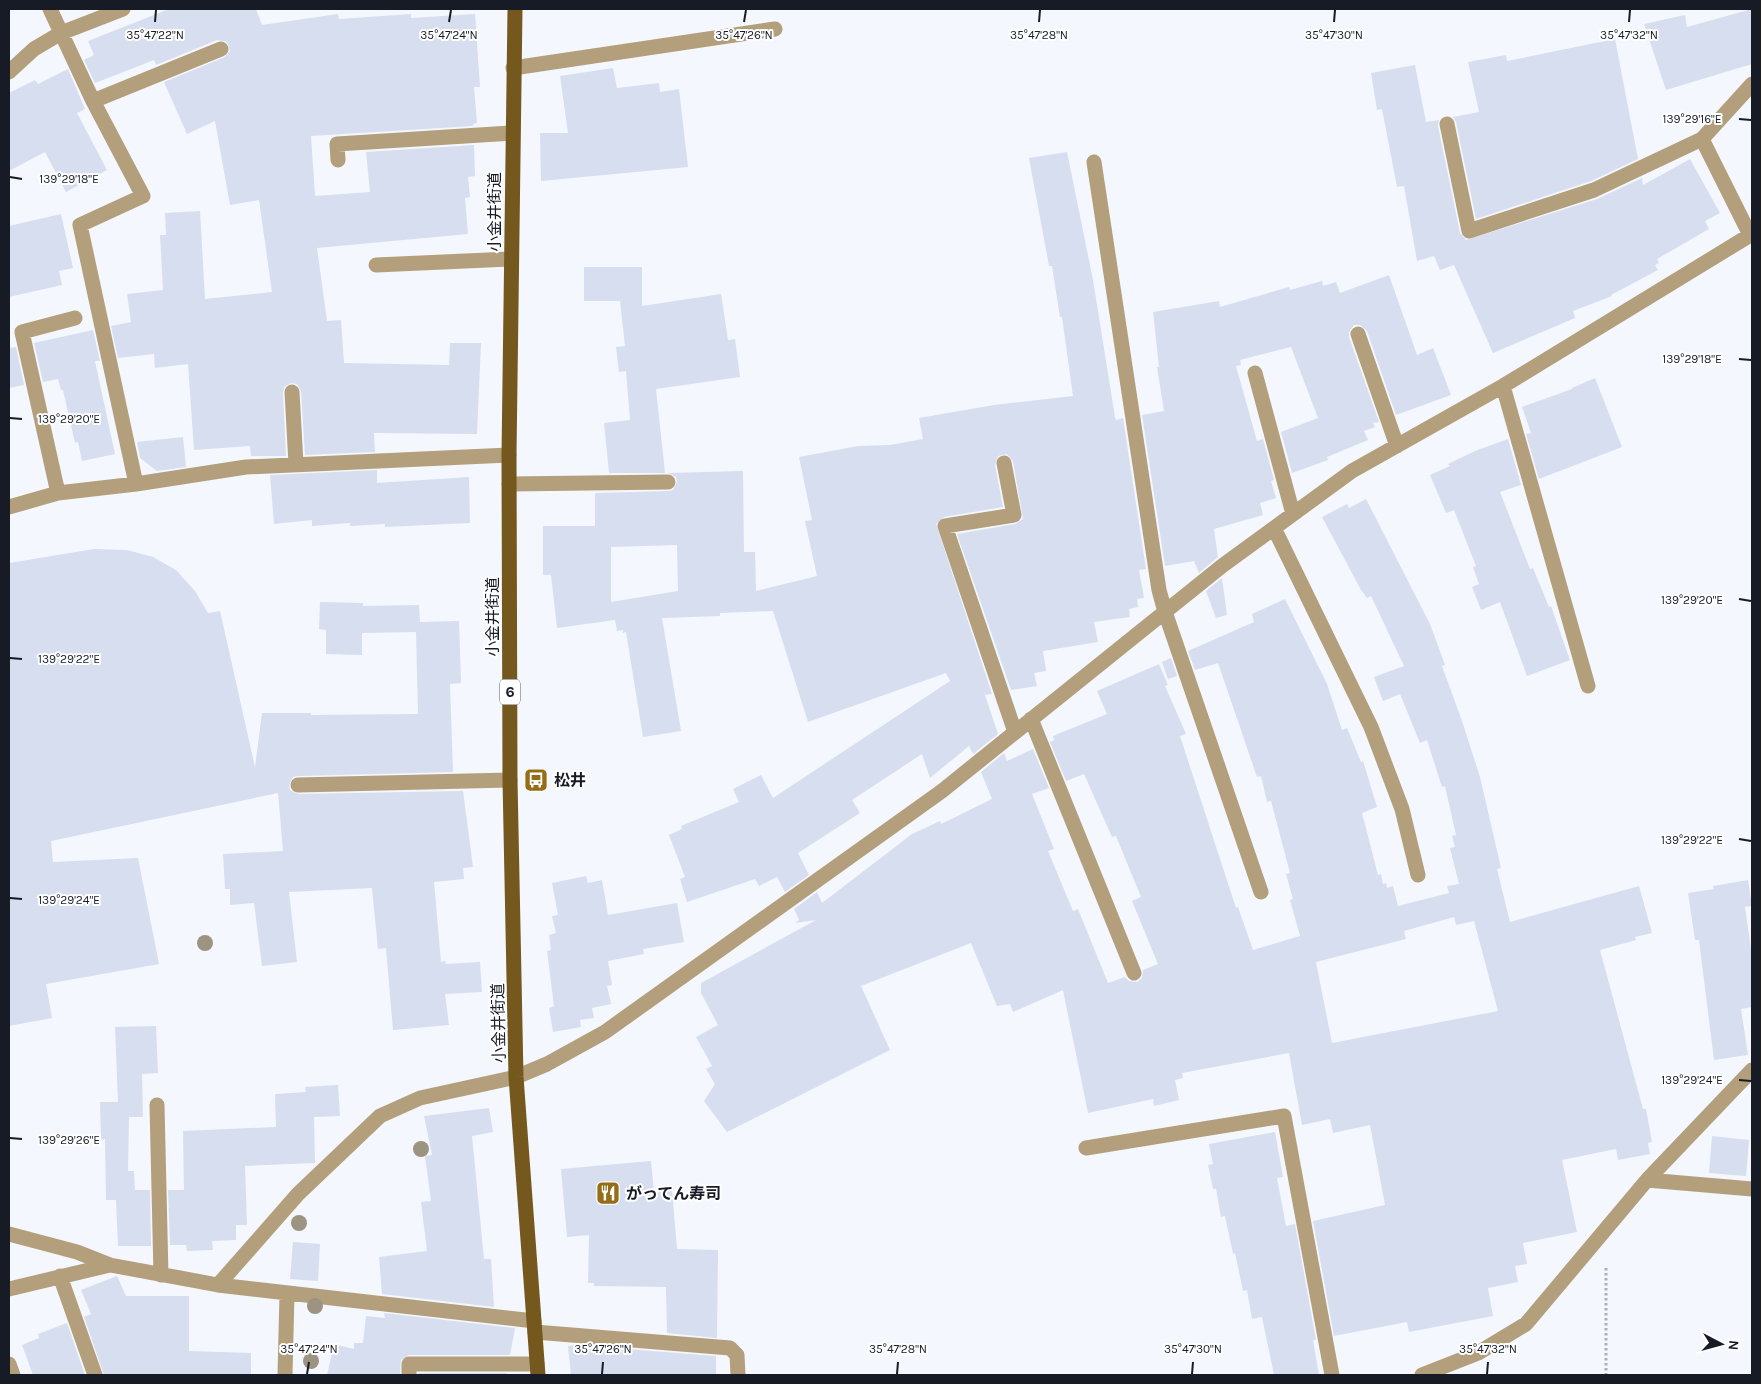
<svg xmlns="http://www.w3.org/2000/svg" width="1761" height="1384" viewBox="0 0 1761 1384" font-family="Karla,'Noto Sans JP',sans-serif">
<rect width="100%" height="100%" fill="#f4f7fd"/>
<path fill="#d7deef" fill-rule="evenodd" d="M 169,9 L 256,9 L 262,25 L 338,14 L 339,19 L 411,14 L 411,18 L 475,14 L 480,87 L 474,87 L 477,123 L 473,124 L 473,126 L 311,136 L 315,196 L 370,192 L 366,152 L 474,145 L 475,176 L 468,177 L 470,197 L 465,198 L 468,234 L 317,248 L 327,321 L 341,320 L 344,363 L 449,365 L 450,343 L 481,343 L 477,434 L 374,433 L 375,452 L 305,455 L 301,391 L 297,384 L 291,383 L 284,387 L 283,393 L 286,456 L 251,456 L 250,446 L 194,450 L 188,364 L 155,368 L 154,354 L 118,358 L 111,326 L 131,322 L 127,294 L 163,290 L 160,235 L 166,235 L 165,213 L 200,211 L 205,299 L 272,292 L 259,200 L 230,205 L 215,121 L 187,134 L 164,82 L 225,57 L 230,51 L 227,42 L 217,40 L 156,65 L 154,60 L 95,83 L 84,60 L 94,55 L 88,41 Z
M 1752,9 L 1752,64 L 1666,90 L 1644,24 L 1685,15 L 1687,27 Z
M 1615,39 L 1638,159 L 1591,181 L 1476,219 L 1456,122 L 1453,117 L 1479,112 L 1468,62 L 1506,55 L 1507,61 Z
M 1415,65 L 1426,122 L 1439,120 L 1438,126 L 1460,233 L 1466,240 L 1597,199 L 1642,178 L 1643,185 L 1690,159 L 1720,213 L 1705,221 L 1709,229 L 1657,259 L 1659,263 L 1655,265 L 1658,270 L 1611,295 L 1612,296 L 1573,311 L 1575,318 L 1493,353 L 1454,265 L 1440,270 L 1434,256 L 1417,261 L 1404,186 L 1397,187 L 1382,109 L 1377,110 L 1371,73 Z
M 613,68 L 617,88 L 659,83 L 660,92 L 679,89 L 688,167 L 541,181 L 540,133 L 568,133 L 560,76 Z
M 68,69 L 85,109 L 77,113 L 107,170 L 66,192 L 45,152 L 9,171 L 9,93 L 35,80 L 38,84 Z
M 1067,152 L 1093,280 L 1115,417 L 1116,420 L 1123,418 L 1146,569 L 1139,570 L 1144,598 L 1137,599 L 1138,607 L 1129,609 L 1130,617 L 1094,622 L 1098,642 L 1043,651 L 1046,671 L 1034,673 L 1037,686 L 1011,690 L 957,534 L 1015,524 L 1023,519 L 1013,461 L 1007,454 L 998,456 L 995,465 L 1003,507 L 944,517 L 936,524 L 992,694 L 985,695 L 998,734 L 973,754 L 969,746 L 930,778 L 922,754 L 852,800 L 860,813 L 798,853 L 809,875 L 785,892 L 777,877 L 759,886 L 755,879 L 687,902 L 680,879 L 685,877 L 669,835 L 682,829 L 681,826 L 739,802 L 733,789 L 761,775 L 773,798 L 950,681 L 946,673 L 808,722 L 773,611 L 720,613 L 720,616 L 662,618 L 681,731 L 643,737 L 626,632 L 623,633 L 623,630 L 617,631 L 615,620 L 557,628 L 551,575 L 543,575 L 543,526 L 595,526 L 595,493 L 668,491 L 673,490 L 677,482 L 676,477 L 668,473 L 743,471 L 744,552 L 755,552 L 756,591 L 817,576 L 805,521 L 812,520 L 799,457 L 858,446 L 890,445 L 923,439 L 919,418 L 994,405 L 1073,396 L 1062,317 L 1060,317 L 1052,266 L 1049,266 L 1029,158 ZM 677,545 L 678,591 L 611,602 L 611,547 Z
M 61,214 L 73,268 L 59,271 L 62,285 L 9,297 L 9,226 Z
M 584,267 L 642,267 L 642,306 L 721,294 L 728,340 L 735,339 L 740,377 L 656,389 L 665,473 L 609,473 L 604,423 L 630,420 L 626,371 L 619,372 L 616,347 L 625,346 L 620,301 L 584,301 Z
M 1389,275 L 1417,355 L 1433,348 L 1451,395 L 1396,415 L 1367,331 L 1360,325 L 1354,325 L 1349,332 L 1349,337 L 1379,422 L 1373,423 L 1375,427 L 1364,431 L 1368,440 L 1327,457 L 1328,460 L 1292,473 L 1281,432 L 1318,418 L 1291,347 L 1240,360 L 1241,365 L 1236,366 L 1257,441 L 1263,439 L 1274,480 L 1271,481 L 1276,498 L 1260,503 L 1263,515 L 1214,529 L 1218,557 L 1199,573 L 1194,561 L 1165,566 L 1142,415 L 1164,411 L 1157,367 L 1159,367 L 1153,312 L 1219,301 L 1220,307 L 1289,287 L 1290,290 L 1322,281 L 1323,286 L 1336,282 L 1340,293 Z
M 93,330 L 100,361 L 95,361 L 115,454 L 82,461 L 78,442 L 75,443 L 63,390 L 61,390 L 58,379 L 43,382 L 34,343 Z
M 16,347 L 24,385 L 9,388 L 9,348 Z
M 1595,378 L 1622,447 L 1539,479 L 1526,434 L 1531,433 L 1522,407 L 1572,389 L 1572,388 Z
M 183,437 L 186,467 L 157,471 L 140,458 L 137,442 Z
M 1508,439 L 1521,485 L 1500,492 L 1530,569 L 1533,568 L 1549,607 L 1551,606 L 1570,660 L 1527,676 L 1500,602 L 1481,610 L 1472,587 L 1479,584 L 1473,567 L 1476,566 L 1454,510 L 1446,513 L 1430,475 L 1450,466 L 1448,464 L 1475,451 Z
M 377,470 L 377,483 L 469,477 L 470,523 L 385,527 L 385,524 L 350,526 L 350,523 L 312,526 L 312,520 L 274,524 L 270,475 Z
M 1366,499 L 1430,624 L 1445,665 L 1442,666 L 1446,677 L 1461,718 L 1480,777 L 1501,868 L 1497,869 L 1510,922 L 1639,886 L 1652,933 L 1635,937 L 1636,940 L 1600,950 L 1643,1109 L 1646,1109 L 1652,1142 L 1648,1143 L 1650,1154 L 1618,1160 L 1616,1149 L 1562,1160 L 1577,1232 L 1523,1243 L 1527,1264 L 1515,1266 L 1518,1282 L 1488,1288 L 1493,1316 L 1409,1332 L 1407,1322 L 1334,1336 L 1313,1221 L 1385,1205 L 1370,1125 L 1333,1133 L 1330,1119 L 1302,1125 L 1289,1053 L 1182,1073 L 1183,1078 L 1175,1080 L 1179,1100 L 1154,1106 L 1153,1099 L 1088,1113 L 1063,990 L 1013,1012 L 1010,1004 L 997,1006 L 971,943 L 861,986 L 890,1050 L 727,1132 L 704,1101 L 715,1084 L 706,1069 L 712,1066 L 696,1037 L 718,1025 L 701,993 L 701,983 L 816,920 L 795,923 L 799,920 L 794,909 L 817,892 L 822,903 L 912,834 L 940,821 L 941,824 L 992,799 L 981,772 L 1004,753 L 1007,761 L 1033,749 L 1049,788 L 1032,794 L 1054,849 L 1048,851 L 1073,911 L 1078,909 L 1108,983 L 1125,977 L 1129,981 L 1137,982 L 1142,978 L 1143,970 L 1158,964 L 1132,901 L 1141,897 L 1116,836 L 1112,837 L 1084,774 L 1066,781 L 1050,742 L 1054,740 L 1053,736 L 1107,714 L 1097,691 L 1159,664 L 1168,685 L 1165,686 L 1186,734 L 1180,736 L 1236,908 L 1238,907 L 1253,950 L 1300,936 L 1290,900 L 1293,899 L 1286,874 L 1290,873 L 1271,801 L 1267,802 L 1261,776 L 1257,777 L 1218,663 L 1195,670 L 1188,651 L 1254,622 L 1252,614 L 1285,599 L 1327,684 L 1342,730 L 1347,728 L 1361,762 L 1363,761 L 1377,807 L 1362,813 L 1378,875 L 1381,874 L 1383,884 L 1386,883 L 1387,888 L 1393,886 L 1398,906 L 1449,893 L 1447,886 L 1459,884 L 1450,848 L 1455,847 L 1452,836 L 1456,835 L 1445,786 L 1442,787 L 1427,740 L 1420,743 L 1400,694 L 1383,701 L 1374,677 L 1404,666 L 1371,596 L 1367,598 L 1361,590 L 1322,517 L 1347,504 L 1349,508 ZM 1454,917 L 1456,925 L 1474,921 L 1498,1011 L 1332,1043 L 1316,962 L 1406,939 L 1404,931 Z
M 94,549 L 127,550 L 153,557 L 176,570 L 195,591 L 208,613 L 220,611 L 255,767 L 262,713 L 311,713 L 311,715 L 418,714 L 416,632 L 362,633 L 362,655 L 326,654 L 326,630 L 319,629 L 320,602 L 363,603 L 363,606 L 419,605 L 420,622 L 459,621 L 461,683 L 450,684 L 453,772 L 298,776 L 293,777 L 289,785 L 290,790 L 298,794 L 463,791 L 473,867 L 463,868 L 464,879 L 434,882 L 441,962 L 445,961 L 446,964 L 480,962 L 482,992 L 445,994 L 449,1025 L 393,1030 L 386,948 L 378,949 L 372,888 L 289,892 L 297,962 L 262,966 L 254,903 L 230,905 L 230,889 L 225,889 L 223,854 L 283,851 L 278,793 L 51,841 L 53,862 L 138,858 L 159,964 L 46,984 L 52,1018 L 9,1026 L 9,563 Z
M 1222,578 L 1227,615 L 1216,618 L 1206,591 Z
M 1171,658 L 1177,676 L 1168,679 L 1162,662 Z
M 586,876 L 588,883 L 602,880 L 608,915 L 677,903 L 684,942 L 643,949 L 644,954 L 608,961 L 612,985 L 607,986 L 611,1004 L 592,1008 L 594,1018 L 580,1020 L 581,1027 L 553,1032 L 549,1008 L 554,1006 L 547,951 L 551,950 L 549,935 L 556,933 L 552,916 L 558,915 L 552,883 Z
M 1748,880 L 1752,906 L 1745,907 L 1752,956 L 1752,1007 L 1741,1009 L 1748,1055 L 1714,1060 L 1699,940 L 1695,940 L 1688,893 L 1714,889 L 1713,886 Z
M 156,1026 L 158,1073 L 142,1074 L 143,1117 L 129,1117 L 128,1171 L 134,1171 L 135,1190 L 150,1190 L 151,1246 L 118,1246 L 116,1200 L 106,1200 L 105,1139 L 101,1139 L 100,1102 L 118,1102 L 115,1027 Z
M 338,1085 L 340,1116 L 314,1117 L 315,1163 L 245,1166 L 247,1225 L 236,1225 L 236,1240 L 212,1241 L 213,1250 L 187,1251 L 186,1245 L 170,1245 L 168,1190 L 184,1190 L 183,1131 L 276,1127 L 275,1094 L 306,1092 L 305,1087 Z
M 489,1108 L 493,1132 L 472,1136 L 484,1259 L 491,1259 L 494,1307 L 382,1294 L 379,1257 L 427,1251 L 421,1202 L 431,1201 L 425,1156 L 432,1155 L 424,1116 Z
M 1275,1132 L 1283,1177 L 1277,1178 L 1286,1226 L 1295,1224 L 1316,1340 L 1313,1340 L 1319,1375 L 1274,1375 L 1262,1317 L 1252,1319 L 1247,1290 L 1243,1291 L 1235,1253 L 1233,1254 L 1225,1216 L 1221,1217 L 1216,1189 L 1213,1189 L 1208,1165 L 1213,1164 L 1209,1144 Z
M 1712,1136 L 1749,1140 L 1746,1176 L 1709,1173 Z
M 651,1161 L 654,1192 L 672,1190 L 677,1249 L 718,1250 L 717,1338 L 667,1333 L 666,1287 L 594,1286 L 594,1283 L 588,1283 L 589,1235 L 567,1237 L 561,1169 Z
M 293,1242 L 320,1244 L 318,1281 L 290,1279 Z
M 117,1276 L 126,1296 L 189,1296 L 189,1351 L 251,1353 L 251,1375 L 104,1375 L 84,1317 L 91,1314 L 81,1290 Z
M 384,1313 L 515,1328 L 510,1355 L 409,1355 L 401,1360 L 400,1375 L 327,1375 L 334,1344 L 354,1349 L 354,1343 L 363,1343 L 366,1316 L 385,1318 Z
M 67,1323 L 85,1375 L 33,1375 L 22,1345 L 39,1338 L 38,1334 Z
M 575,1345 L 716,1356 L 716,1375 L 571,1375 L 568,1346 Z
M 418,1373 L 507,1373 L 506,1375 L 418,1375 Z"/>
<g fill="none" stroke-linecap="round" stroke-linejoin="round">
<path stroke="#abafb6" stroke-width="3" stroke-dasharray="2.5 2.5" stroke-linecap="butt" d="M 1606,1268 L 1606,1375"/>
<path stroke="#b39f7b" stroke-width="15" d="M 50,9 L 93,101 L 143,196 L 80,225 L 136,484
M 513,68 L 775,29
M 9,72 L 34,49 L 61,33 L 123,9
M 93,101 L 221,49
M 1447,124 L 1469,231 L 1594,190 L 1702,139 L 1752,84
M 1702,139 L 1750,235
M 338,160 L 337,144 L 512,133
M 1094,162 L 1159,590 L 1165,612 L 1261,892
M 376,265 L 511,259
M 1358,334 L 1397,446
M 1255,373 L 1293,514
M 1503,386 L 1588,686
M 292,392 L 296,464
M 1004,463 L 1014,515 L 945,526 L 1015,732
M 509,484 L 668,482
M 58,493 L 22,332 L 75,318
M 9,507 L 58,493 L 136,484 L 246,467 L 509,455
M 1274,528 L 1371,727 L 1402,809 L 1418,875
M 1031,719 L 1134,973
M 298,785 L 510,780
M 157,1105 L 161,1275
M 1086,1148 L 1284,1116 L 1332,1375
M 1647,1180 L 1752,1189
M 9,1234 L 77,1252 L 110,1265 L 218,1285 L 298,1194 L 380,1116 L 420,1098 L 516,1077 L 547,1064 L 605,1032 L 942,791 L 1222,566 L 1352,471 L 1503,386 L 1752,234
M 60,1276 L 95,1375
M 218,1285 L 534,1321
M 9,1289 L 110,1265
M 535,1332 L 730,1348 L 737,1355 L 738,1375
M 9,1364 L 13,1375
M 285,1375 L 287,1294
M 409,1375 L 409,1364 L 537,1364
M 1422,1375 L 1478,1353 L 1526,1324 L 1647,1180 L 1752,1070"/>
<path stroke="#74581d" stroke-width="15" d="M 515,9 L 509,455 L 510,780 L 516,1077 L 538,1375"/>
</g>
<g fill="#9d9381">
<circle cx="205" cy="943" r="8"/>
<circle cx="421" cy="1149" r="8"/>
<circle cx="299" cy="1223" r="8"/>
<circle cx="315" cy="1306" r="8"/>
<circle cx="311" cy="1361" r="8"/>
</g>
<path fill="none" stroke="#171b25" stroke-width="2" d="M 155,22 L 156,10M 449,22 L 451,10M 744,22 L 746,10M 1039,22 L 1040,10M 1334,22 L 1335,10M 1629,22 L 1630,10M 1739,119 L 1751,120M 10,177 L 22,179M 1739,359 L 1751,360M 10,418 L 22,419M 1739,599 L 1751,601M 10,658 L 22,659M 1739,839 L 1751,841M 10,898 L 22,899M 1739,1080 L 1751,1081M 10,1138 L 22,1139M 307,1374 L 309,1362M 602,1374 L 603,1362M 897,1374 L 898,1362M 1192,1374 L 1193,1362M 1487,1374 L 1488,1362"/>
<defs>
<g id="bus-square" transform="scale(1.25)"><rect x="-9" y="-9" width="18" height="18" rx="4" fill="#946e17" stroke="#fff"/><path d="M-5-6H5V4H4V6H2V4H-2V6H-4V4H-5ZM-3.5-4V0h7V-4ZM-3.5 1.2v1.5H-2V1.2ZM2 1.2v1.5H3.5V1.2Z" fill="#fff"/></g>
<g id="restaurant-square" transform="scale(1.25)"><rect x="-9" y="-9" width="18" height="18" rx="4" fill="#946e17" stroke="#fff"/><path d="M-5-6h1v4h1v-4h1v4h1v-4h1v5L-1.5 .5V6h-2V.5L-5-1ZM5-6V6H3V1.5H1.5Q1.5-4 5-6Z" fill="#fff"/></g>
</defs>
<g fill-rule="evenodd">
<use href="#bus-square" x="536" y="780"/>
<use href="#restaurant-square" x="608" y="1193"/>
</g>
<g text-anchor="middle" stroke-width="4" stroke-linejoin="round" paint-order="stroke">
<rect fill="#fff" stroke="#5d5f66" stroke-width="1" x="500" y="679.5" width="20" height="25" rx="4"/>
<g font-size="15" font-weight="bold" fill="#171b25">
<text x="510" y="697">6</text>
</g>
<g font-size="16" fill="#171b25" stroke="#fff">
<text transform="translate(494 212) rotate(-90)" y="6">小金井街道</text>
<text transform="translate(492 617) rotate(-90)" y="6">小金井街道</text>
<text transform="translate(498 1023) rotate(-91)" y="6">小金井街道</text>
</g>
<g font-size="16" font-weight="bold" fill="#171b25" stroke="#fff" text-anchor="start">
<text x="554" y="786">松井</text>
<text x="626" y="1199">がってん寿司</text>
</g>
</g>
<g font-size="12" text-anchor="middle" fill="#171b25" stroke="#fff" stroke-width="4" stroke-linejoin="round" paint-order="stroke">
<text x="155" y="39">35°47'22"N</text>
<text x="449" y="39">35°47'24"N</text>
<text x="744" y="39">35°47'26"N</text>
<text x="1039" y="39">35°47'28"N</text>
<text x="1334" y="39">35°47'30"N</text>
<text x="1629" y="39">35°47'32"N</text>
<text x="1692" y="123">139°29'16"E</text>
<text x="69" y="183">139°29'18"E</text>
<text x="1692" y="363">139°29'18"E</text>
<text x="69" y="423">139°29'20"E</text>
<text x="1692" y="604">139°29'20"E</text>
<text x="69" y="663">139°29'22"E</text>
<text x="1692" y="844">139°29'22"E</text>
<text x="69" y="904">139°29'24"E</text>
<text x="1692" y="1084">139°29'24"E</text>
<text x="69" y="1144">139°29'26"E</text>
<text x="309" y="1353">35°47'24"N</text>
<text x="603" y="1353">35°47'26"N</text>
<text x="898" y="1353">35°47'28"N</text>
<text x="1193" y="1353">35°47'30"N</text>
<text x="1488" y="1353">35°47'32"N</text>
</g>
<rect width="1761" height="1384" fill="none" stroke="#171b25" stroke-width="20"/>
<g transform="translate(1721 1344) rotate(96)" stroke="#ffffff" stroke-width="4" paint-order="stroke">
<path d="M0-4L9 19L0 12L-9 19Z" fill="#171b25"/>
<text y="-8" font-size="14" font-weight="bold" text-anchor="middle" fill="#171b25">N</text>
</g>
</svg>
